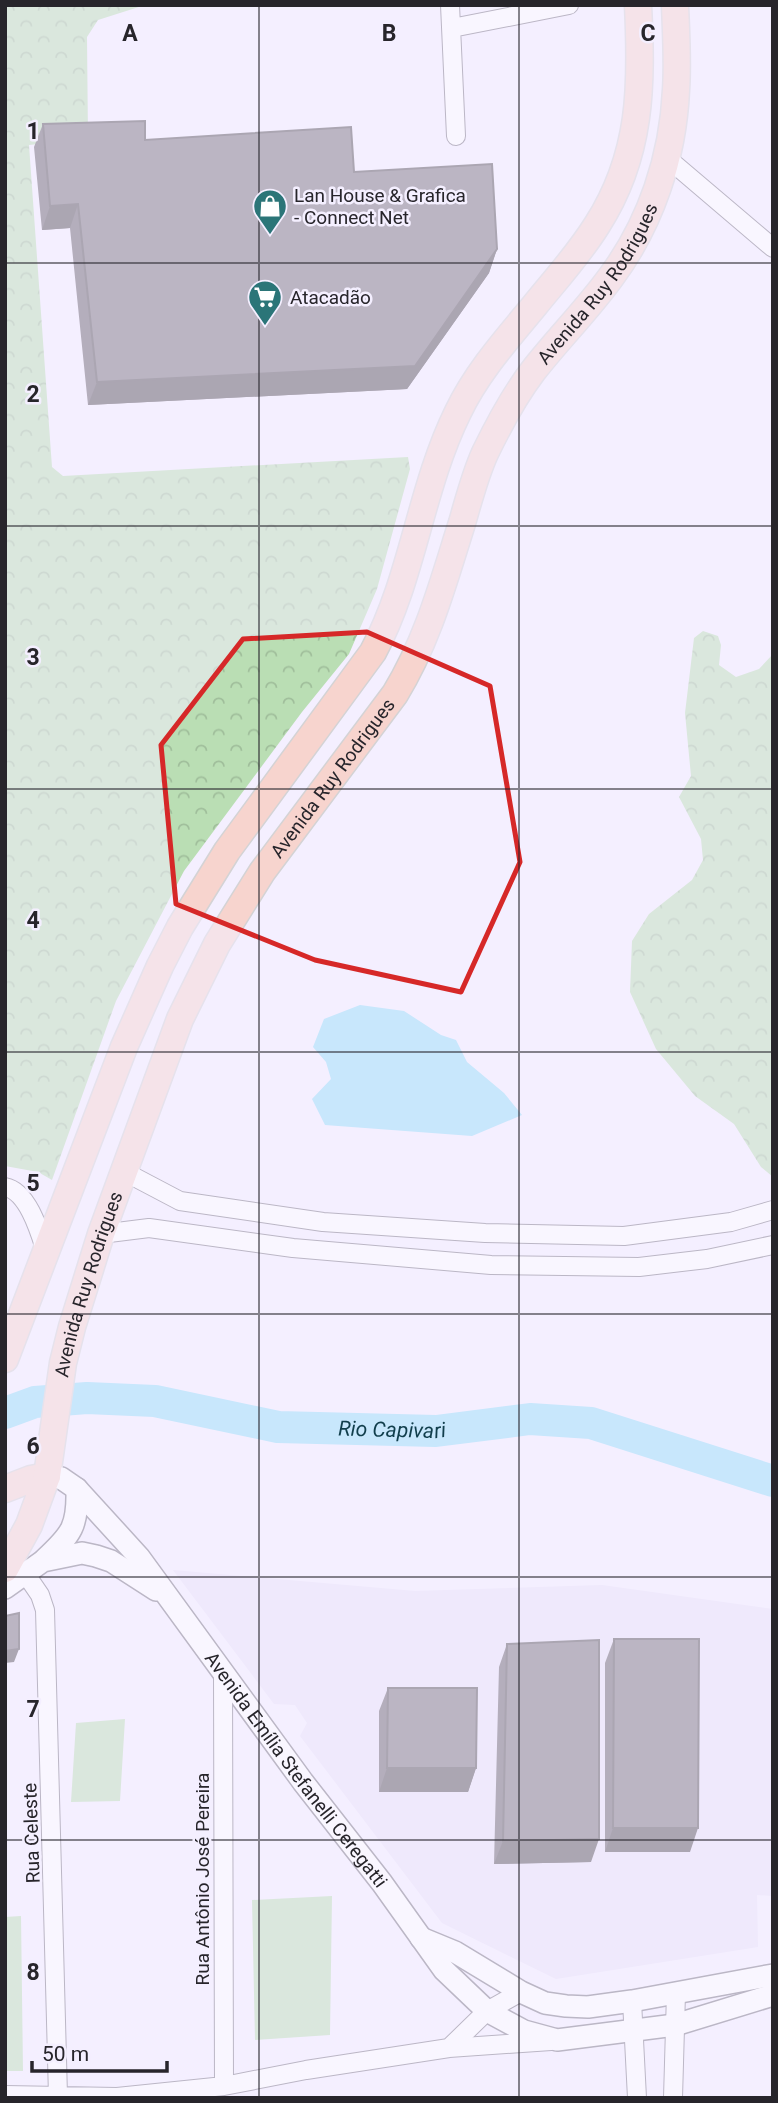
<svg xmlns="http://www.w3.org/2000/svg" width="778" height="2103" viewBox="0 0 778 2103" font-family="Roboto,sans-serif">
<defs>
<pattern id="forest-crowns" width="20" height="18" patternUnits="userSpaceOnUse" patternTransform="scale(1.75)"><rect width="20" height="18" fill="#badeb4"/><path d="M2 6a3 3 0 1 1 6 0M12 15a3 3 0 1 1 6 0" fill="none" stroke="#a0be9b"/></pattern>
</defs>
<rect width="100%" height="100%" fill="#f4efff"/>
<path fill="#e8e2f8" d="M 173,1570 L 415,1591 L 602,1585 L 773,1609 L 773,1896 L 757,1895 L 758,1947 L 556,1979 L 442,1923 L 300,1736 L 307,1723 L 295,1705 L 274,1704 Z"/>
<path fill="#badeb4" d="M 125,1719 L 120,1801 L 71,1802 L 76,1723 Z
M 332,1896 L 330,2035 L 255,2040 L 252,1900 Z
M 21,1916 L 23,2071 L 5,2071 L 5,1917 Z"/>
<path fill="url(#forest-crowns)" d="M 5,5 L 145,5 L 98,20 L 87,37 L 88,139 L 29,145 L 52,467 L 63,476 L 408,457 L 410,469 L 377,589 L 349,654 L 302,712 L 184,871 L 116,1001 L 52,1180 L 38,1172 L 5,1166 Z
M 703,631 L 718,636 L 721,645 L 719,665 L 736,677 L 759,669 L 773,654 L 773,1177 L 761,1167 L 734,1124 L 695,1096 L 656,1049 L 630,992 L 632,941 L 649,914 L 692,880 L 703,860 L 701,839 L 679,797 L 691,776 L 685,713 L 694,638 Z"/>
<path fill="#92ddf9" d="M 360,1005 L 404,1011 L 441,1035 L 456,1040 L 467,1062 L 504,1093 L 522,1115 L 472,1136 L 325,1125 L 312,1099 L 331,1079 L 326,1062 L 313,1047 L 324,1019 Z"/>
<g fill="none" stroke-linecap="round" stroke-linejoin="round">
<path stroke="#92ddf9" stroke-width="32" id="s1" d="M 5,1413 L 35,1402 L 87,1398 L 155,1401 L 278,1427 L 436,1431 L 530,1419 L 591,1423 L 773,1481"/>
<g stroke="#777380" stroke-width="20">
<path id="minor" d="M 450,5 L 456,136
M 452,28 L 569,5
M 666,157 L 773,248
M 123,1171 L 180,1201 L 323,1222 L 485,1233 L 624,1236 L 731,1222 L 773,1210
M 5,1187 C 28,1191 40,1233 46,1252
M 101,1234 L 149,1228 L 293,1248 L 491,1265 L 639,1267 L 707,1259 L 773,1245
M 25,1573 L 40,1595 L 45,1610 L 58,2096
M 223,1672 L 224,2086
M 632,2001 L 637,2098
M 449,2048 L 487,2011 L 521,1992
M 5,2095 L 117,2097 L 224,2086 L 306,2070 L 449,2048 L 551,2041
M 673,2098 L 676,1993"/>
</g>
<g stroke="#777380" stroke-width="24">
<g id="tertiary">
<path id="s2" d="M 47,1476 L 61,1478 L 77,1489 L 139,1557 L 303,1782 L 382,1883 L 444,1970 L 487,2011 L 524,2031 L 557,2040 L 675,2025 L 773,1995"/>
<path d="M 45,1559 C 72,1534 78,1526 77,1489"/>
<path d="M 5,1588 L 43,1561 L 82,1553 L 96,1556 L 111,1561 L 156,1590"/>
<path d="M 421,1938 L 455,1952 L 521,1992 L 545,2003 L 566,2006 L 588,2007 L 632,2001 L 773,1975"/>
</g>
</g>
<g stroke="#d4d3d5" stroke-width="29">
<g id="primary">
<path d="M 5,1359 L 124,1047 L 160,966 L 180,927 L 227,851 L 373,652 C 413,578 420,489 458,412 C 477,372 507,339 535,305 C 556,279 579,254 597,225 C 642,155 642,85 638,5"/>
<path d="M 5,1489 L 31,1479 L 47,1476"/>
<path id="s3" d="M 5,1569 L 29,1525 L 47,1476 L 63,1363 L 72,1327 L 101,1234 L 180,1019 L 217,944 L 262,872 L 395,694 C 428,640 443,583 462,523 C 469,499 475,475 485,453 C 499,424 514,396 533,371 C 558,339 587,310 611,277 C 651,223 673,157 676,90 C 678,62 676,33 675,5"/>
</g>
</g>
<use href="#minor" stroke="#fff" stroke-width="18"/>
<use href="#tertiary" stroke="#fff" stroke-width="21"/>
<use href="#primary" stroke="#f7d4ce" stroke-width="26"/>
</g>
<path fill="#665f6a" d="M 43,124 L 354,172 L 497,249 L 489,273 L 407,389 L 88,405 L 70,228 L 42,230 L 34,147 Z
M 614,1639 L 690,1852 L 605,1852 L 605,1663 Z
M 507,1644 L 591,1862 L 494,1864 L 499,1667 Z
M 388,1688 L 476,1768 L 468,1792 L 379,1792 L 379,1711 Z"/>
<path fill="#534e56" d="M 78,204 L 70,228 L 42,230 L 50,206 Z
M 497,249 L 489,273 L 407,389 L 88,405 L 97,382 Z
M 19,1649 L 14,1662 L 5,1663 L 5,1651 Z
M 387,1768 L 476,1768 L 468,1792 L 379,1792 Z
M 613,1828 L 698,1828 L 690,1852 L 605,1852 Z
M 599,1839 L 591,1862 L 494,1864 L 503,1841 Z"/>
<path fill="#776f7b" stroke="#534e56" stroke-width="2" d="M 145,121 L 145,140 L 351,127 L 354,172 L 492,164 L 497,249 L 415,366 L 97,382 L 78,204 L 50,206 L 43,124 Z
M 19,1613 L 19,1649 L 5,1651 L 5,1616 Z
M 614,1639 L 699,1639 L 698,1828 L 613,1828 Z
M 599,1640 L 599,1839 L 503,1841 L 507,1644 Z
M 388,1688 L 477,1688 L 476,1768 L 387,1768 Z"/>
<path d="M0 0H778V2103H0ZM 367,632 L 490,686 L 520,862 L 461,992 L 315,960 L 176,904 L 161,745 L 243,639 Z" fill="#f4efff" fill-opacity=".55" fill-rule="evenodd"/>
<path fill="none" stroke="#d62828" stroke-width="5" stroke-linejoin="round" d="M 367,632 L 490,686 L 520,862 L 461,992 L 315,960 L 176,904 L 161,745 L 243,639 Z"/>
<path fill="none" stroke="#27252b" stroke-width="2" stroke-opacity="0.55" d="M 259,5 L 259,2098M 519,5 L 519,2098M 5,263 L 773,263M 5,526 L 773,526M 5,789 L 773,789M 5,1052 L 773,1052M 5,1314 L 773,1314M 5,1577 L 773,1577M 5,1840 L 773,1840"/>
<defs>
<g id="shop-pin" transform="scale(1.75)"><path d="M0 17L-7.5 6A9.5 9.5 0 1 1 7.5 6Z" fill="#2b7578" stroke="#f4efff"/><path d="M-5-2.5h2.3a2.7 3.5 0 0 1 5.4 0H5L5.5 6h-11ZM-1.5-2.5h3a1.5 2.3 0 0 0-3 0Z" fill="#fff"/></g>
<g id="supermarket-pin" transform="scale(1.75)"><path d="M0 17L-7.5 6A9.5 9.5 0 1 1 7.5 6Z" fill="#2b7578" stroke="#f4efff"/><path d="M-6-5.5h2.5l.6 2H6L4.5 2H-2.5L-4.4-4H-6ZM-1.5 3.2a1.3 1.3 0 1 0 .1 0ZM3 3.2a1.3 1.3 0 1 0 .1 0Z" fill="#fff"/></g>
</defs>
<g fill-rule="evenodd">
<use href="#shop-pin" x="270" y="206"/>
<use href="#supermarket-pin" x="265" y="297"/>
</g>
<g text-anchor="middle" stroke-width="5" stroke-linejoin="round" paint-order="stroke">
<g font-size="19" fill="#27252b" stroke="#f4efff" text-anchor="start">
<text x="294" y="202">Lan House &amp; Grafica<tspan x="294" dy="22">- Connect Net</tspan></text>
<text x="290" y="304">Atacadão</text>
</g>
<g font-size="19" fill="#27252b" stroke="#f4efff">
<text dy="7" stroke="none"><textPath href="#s3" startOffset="1433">Avenida Ruy Rodrigues</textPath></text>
<text dy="7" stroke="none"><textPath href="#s3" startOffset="866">Avenida Ruy Rodrigues</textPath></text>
<text dy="7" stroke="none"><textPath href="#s3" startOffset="299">Avenida Ruy Rodrigues</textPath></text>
<text dy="7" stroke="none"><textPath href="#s2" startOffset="390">Avenida Emília Stefanelli Ceregatti</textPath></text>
<text transform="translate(31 1833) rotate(-92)" y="7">Rua Celeste</text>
<text transform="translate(202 1879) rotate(-90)" y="7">Rua Antônio José Pereira</text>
</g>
<g font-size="21" font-style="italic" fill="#113e4c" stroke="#f4efff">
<text dy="7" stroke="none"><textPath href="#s1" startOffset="392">Rio Capivari</textPath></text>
</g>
</g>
<g font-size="23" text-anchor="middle" font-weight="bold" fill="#27252b" stroke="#f4efff" stroke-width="5" stroke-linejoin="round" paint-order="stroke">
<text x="130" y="41">A</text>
<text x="389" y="41">B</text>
<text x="648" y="41">C</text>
<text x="33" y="139">1</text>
<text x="33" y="402">2</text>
<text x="33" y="665">3</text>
<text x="33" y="928">4</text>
<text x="33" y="1191">5</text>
<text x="33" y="1454">6</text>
<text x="33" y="1717">7</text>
<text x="33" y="1980">8</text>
</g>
<rect width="778" height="2103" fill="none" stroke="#27252b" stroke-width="14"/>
<path d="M32 2061v10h135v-10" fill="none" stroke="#27252b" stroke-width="3.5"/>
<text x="42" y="2061" font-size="21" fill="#27252b" stroke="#f4efff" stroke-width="5" paint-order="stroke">50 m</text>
</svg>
